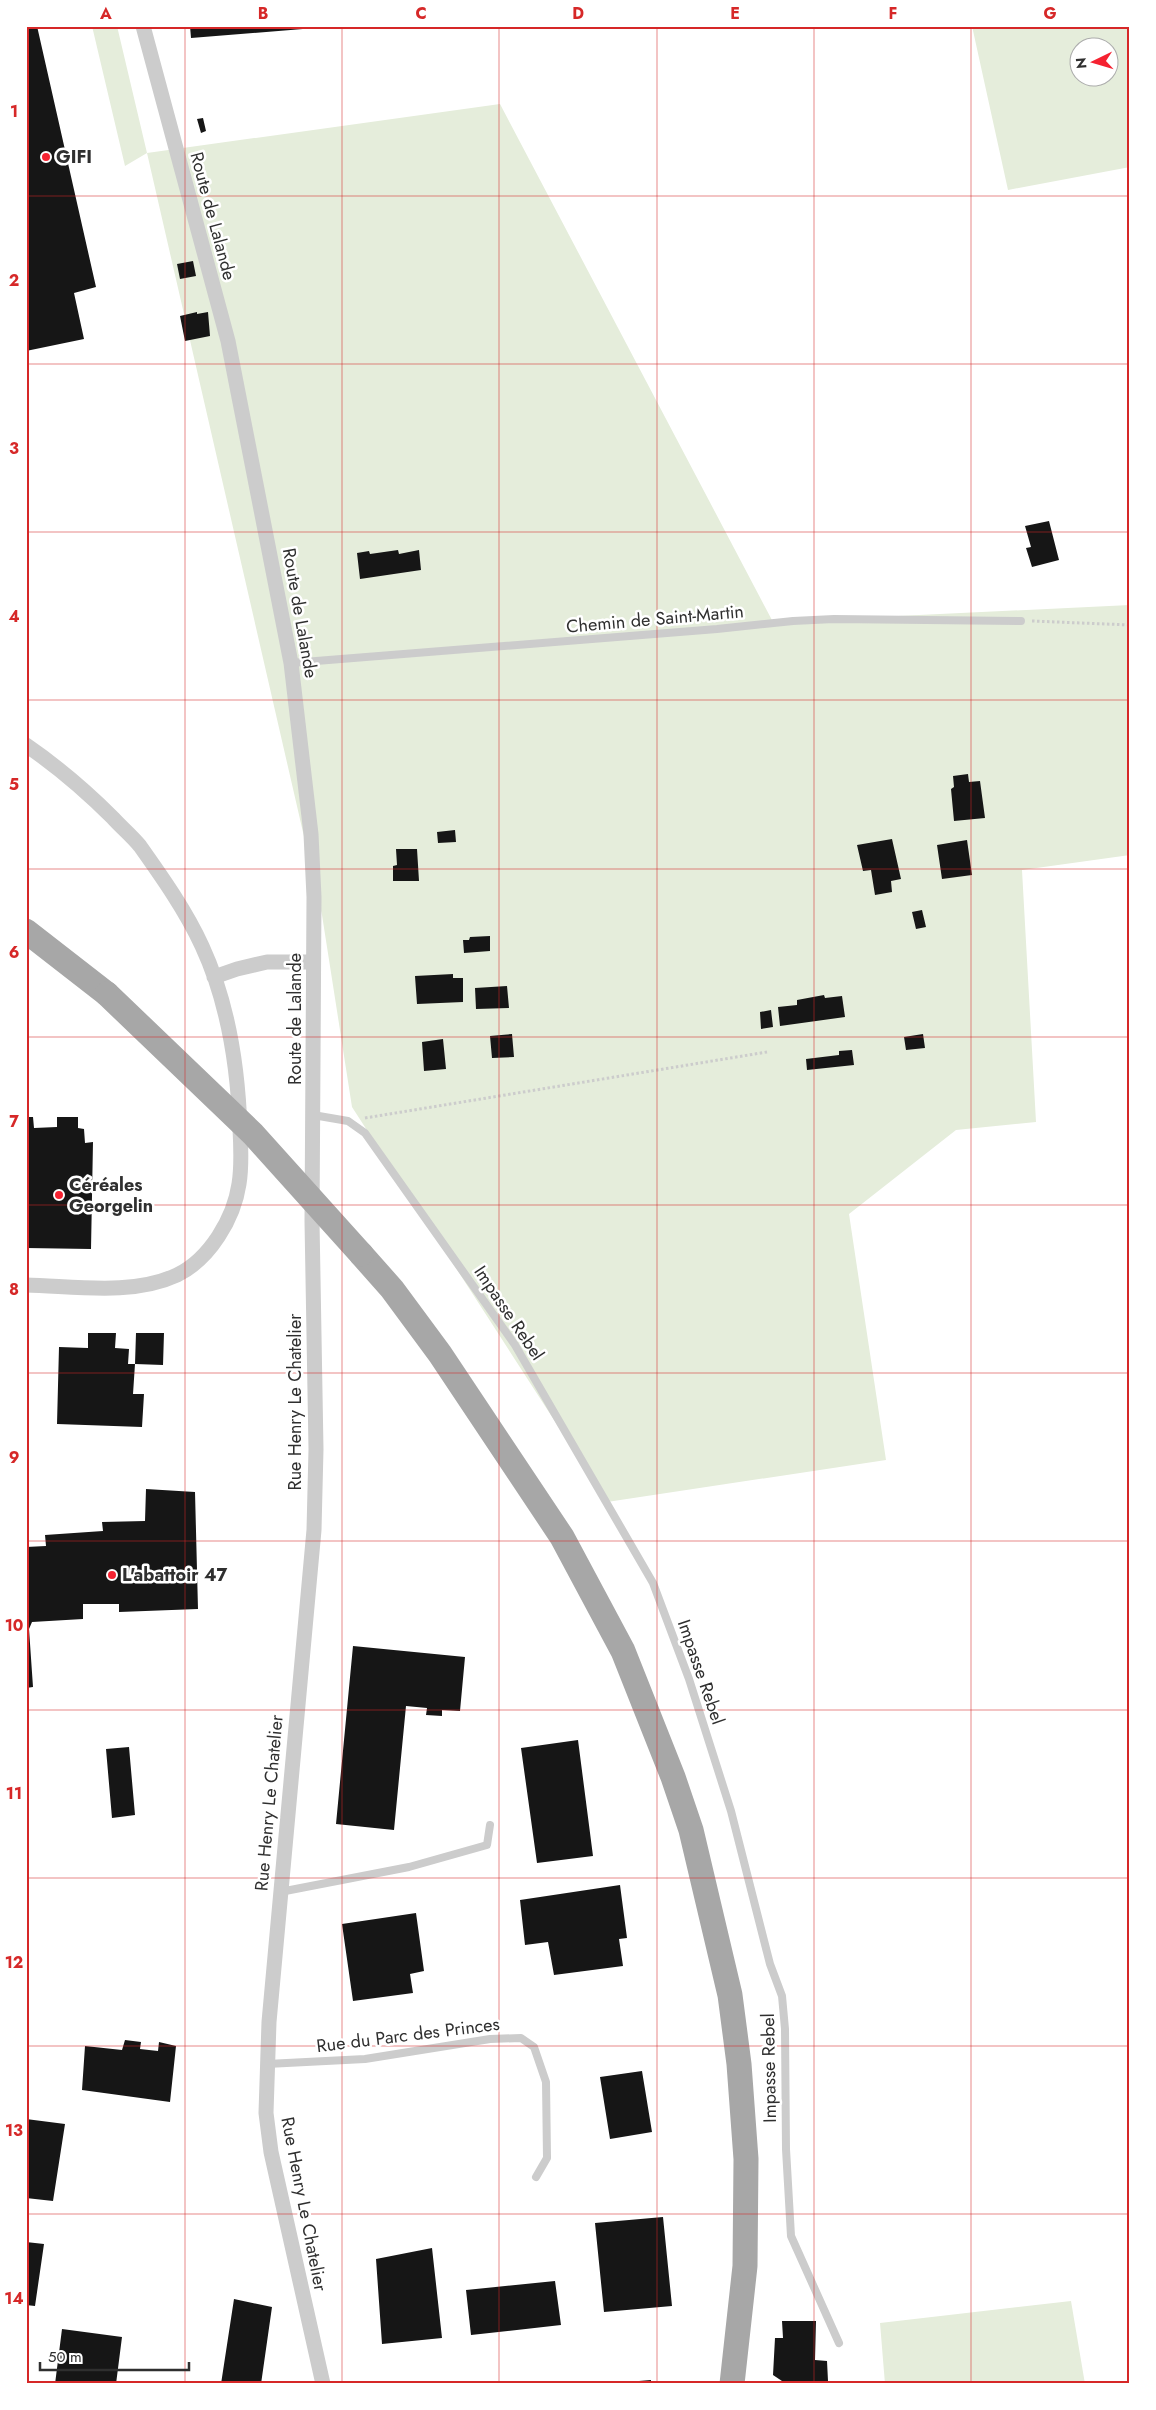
<svg xmlns="http://www.w3.org/2000/svg" width="1156" height="2410" viewBox="0 0 1156 2410" font-family="Jost,sans-serif">
<rect width="100%" height="100%" fill="#fff"/>
<path fill="#e5eddb" fill-rule="evenodd" d="M 92,26 L 117,26 L 147,153 L 500,104 L 773,622 L 1130,605 L 1130,855 L 1022,870 L 1036,1122 L 956,1130 L 849,1214 L 886,1460 L 607,1502 L 352,1107 L 322,915 L 147,153 L 125,166 Z
M 972,26 L 1130,26 L 1130,167 L 1008,190 ZM 1078,48 L 1108,48 L 1108,78 L 1078,78 Z
M 1071,2301 L 1085,2384 L 885,2384 L 880,2323 Z"/>
<path fill="#161616" d="M 26,26 L 37,26 L 96,287 L 74,293 L 84,339 L 26,351 Z
M 190,26 L 315,26 L 315,28 L 191,38 Z
M 203,118 L 206,131 L 201,133 L 197,119 Z
M 193,261 L 196,276 L 180,279 L 177,264 Z
M 197,312 L 197,314 L 208,312 L 210,336 L 185,341 L 180,316 Z
M 1049,521 L 1059,560 L 1032,567 L 1026,548 L 1031,547 L 1025,526 Z
M 398,550 L 399,554 L 419,550 L 421,570 L 360,579 L 357,553 L 369,551 L 370,554 Z
M 968,774 L 969,782 L 980,781 L 985,818 L 954,821 L 951,789 L 954,787 L 953,776 Z
M 455,830 L 456,842 L 438,843 L 437,832 Z
M 892,839 L 901,879 L 891,881 L 892,892 L 875,895 L 871,870 L 863,871 L 857,845 Z
M 967,840 L 972,875 L 942,879 L 937,845 Z
M 396,849 L 417,849 L 419,881 L 393,881 L 393,866 L 397,865 Z
M 922,910 L 926,927 L 916,929 L 912,912 Z
M 490,936 L 490,951 L 464,953 L 463,940 L 469,940 L 470,937 Z
M 453,974 L 453,978 L 463,978 L 463,1002 L 417,1004 L 415,976 Z
M 507,986 L 509,1008 L 476,1009 L 475,988 Z
M 824,995 L 825,998 L 842,996 L 845,1017 L 780,1026 L 778,1007 L 797,1005 L 797,1000 Z
M 771,1010 L 773,1027 L 761,1029 L 760,1012 Z
M 512,1034 L 514,1057 L 492,1058 L 490,1036 Z
M 923,1034 L 925,1048 L 906,1050 L 904,1037 Z
M 443,1039 L 446,1069 L 424,1071 L 422,1042 Z
M 852,1050 L 854,1065 L 807,1070 L 806,1059 L 839,1055 L 839,1051 Z
M 26,1117 L 33,1117 L 34,1128 L 57,1127 L 57,1117 L 78,1117 L 78,1128 L 84,1129 L 85,1143 L 93,1142 L 91,1249 L 26,1248 Z
M 88,1333 L 116,1333 L 115,1348 L 129,1349 L 128,1364 L 135,1364 L 136,1333 L 164,1333 L 163,1365 L 135,1364 L 133,1394 L 144,1394 L 142,1427 L 57,1424 L 59,1347 L 88,1348 Z
M 146,1489 L 195,1492 L 198,1609 L 119,1612 L 119,1604 L 83,1604 L 83,1619 L 32,1622 L 29,1629 L 33,1687 L 26,1688 L 26,1547 L 46,1546 L 45,1535 L 103,1531 L 102,1522 L 145,1521 Z
M 353,1646 L 465,1657 L 460,1711 L 442,1710 L 442,1716 L 426,1715 L 427,1708 L 406,1706 L 394,1830 L 336,1824 Z
M 578,1740 L 593,1856 L 537,1863 L 521,1748 Z
M 129,1747 L 135,1815 L 112,1818 L 106,1749 Z
M 620,1885 L 627,1938 L 619,1939 L 623,1966 L 554,1975 L 548,1942 L 525,1945 L 520,1900 Z
M 416,1913 L 424,1971 L 410,1974 L 413,1993 L 353,2001 L 342,1924 Z
M 125,2040 L 141,2042 L 140,2049 L 158,2051 L 159,2042 L 176,2046 L 170,2102 L 82,2090 L 85,2046 L 122,2050 Z
M 642,2071 L 652,2132 L 610,2139 L 600,2077 Z
M 26,2119 L 65,2124 L 53,2201 L 26,2198 Z
M 663,2217 L 672,2306 L 604,2312 L 595,2223 Z
M 26,2242 L 44,2244 L 35,2306 L 26,2305 Z
M 432,2248 L 442,2338 L 382,2344 L 376,2259 Z
M 555,2281 L 561,2325 L 471,2335 L 466,2290 Z
M 234,2299 L 272,2307 L 261,2384 L 221,2384 Z
M 782,2321 L 816,2321 L 815,2360 L 827,2361 L 828,2381 L 782,2381 L 773,2375 L 775,2338 L 783,2338 Z
M 62,2329 L 122,2337 L 116,2384 L 55,2384 Z
M 651,2380 L 651,2384 L 628,2384 L 627,2382 Z"/>
<g fill="none" stroke-linecap="round" stroke-linejoin="round">
<path stroke="#ccc" stroke-width="3" stroke-dasharray="2.5 2.5" stroke-linecap="butt" d="M 1032,621 L 1130,625
M 365,1118 L 767,1052"/>
<path stroke="#ccc" stroke-width="8" d="M 291,663 L 717,629 L 793,621 L 834,619 L 1021,621
M 313,1115 L 348,1121 L 365,1133 L 515,1345 L 653,1583 L 689,1679 L 731,1811 L 770,1964 L 782,1996 L 785,2029 L 786,2149 L 791,2236 L 839,2343
M 280,1892 L 409,1867 L 487,1845 L 490,1825
M 267,2064 L 365,2059 L 490,2039 L 521,2038 L 534,2047 L 546,2082 L 547,2158 L 536,2177"/>
<path stroke="#ccc" stroke-width="15" d="M 143,26 L 228,341 L 291,663 L 311,834 L 314,897 L 312,1221 L 316,1449 L 314,1530 L 269,2022 L 266,2113 L 271,2152 L 323,2384
M 26,745 C 58,767 86,791 113,818 C 121,827 132,836 140,846 C 162,877 186,911 202,946 C 228,1002 238,1068 240,1129 C 241,1147 242,1166 239,1184 C 234,1218 210,1259 177,1275 C 132,1296 74,1286 26,1285
M 214,977 L 237,969 L 267,962 L 313,962"/>
<path stroke="#a7a7a7" stroke-width="25" d="M 26,931 L 107,994
M 361,1254 L 392,1289 L 440,1354 L 562,1537 L 623,1651 L 673,1777 L 691,1830 L 730,1995 L 739,2064 L 746,2159 L 745,2266 L 732,2384"/>
<path stroke="#a7a7a7" stroke-width="25" d="M 107,994 L 253,1134 L 361,1254"/>
</g>
<path fill="none" stroke="#d62828" stroke-width="1" stroke-opacity="0.55" d="M 185,26 L 185,2384M 342,26 L 342,2384M 499,26 L 499,2384M 657,26 L 657,2384M 814,26 L 814,2384M 971,26 L 971,2384M 26,196 L 1130,196M 26,364 L 1130,364M 26,532 L 1130,532M 26,700 L 1130,700M 26,869 L 1130,869M 26,1037 L 1130,1037M 26,1205 L 1130,1205M 26,1373 L 1130,1373M 26,1541 L 1130,1541M 26,1710 L 1130,1710M 26,1878 L 1130,1878M 26,2046 L 1130,2046M 26,2214 L 1130,2214"/>
<g fill="#f52231" stroke="#fff" stroke-width="2">
<circle cx="46" cy="157" r="5"/>
<circle cx="59" cy="1195" r="5"/>
<circle cx="112" cy="1575" r="5"/>
</g>
<g text-anchor="middle" stroke-width="5" stroke-linejoin="round" paint-order="stroke">
<g font-size="18" font-weight="bold" fill="#2f2f2f" stroke="#fff" text-anchor="start">
<text x="56" y="163">GIFI</text>
<text x="69" y="1191">Céréales<tspan x="69" dy="21">Georgelin</tspan></text>
<text x="122" y="1581">L'abattoir 47</text>
</g>
<g font-size="18" fill="#2f2f2f" stroke="#fff">
<text transform="translate(213 216) rotate(75)" y="6">Route de Lalande</text>
<text transform="translate(300 613) rotate(80)" y="6">Route de Lalande</text>
<text transform="translate(655 619) rotate(-5)" y="6">Chemin de Saint-Martin</text>
<text transform="translate(295 1019) rotate(-90)" y="6">Route de Lalande</text>
<text transform="translate(509 1313) rotate(56)" y="6">Impasse Rebel</text>
<text transform="translate(295 1402) rotate(-90)" y="6">Rue Henry Le Chatelier</text>
<text transform="translate(701 1672) rotate(71)" y="6">Impasse Rebel</text>
<text transform="translate(269 1803) rotate(-85)" y="6">Rue Henry Le Chatelier</text>
<text transform="translate(408 2035) rotate(-7)" y="6">Rue du Parc des Princes</text>
<text transform="translate(769 2068) rotate(-91)" y="6">Impasse Rebel</text>
<text transform="translate(304 2204) rotate(79)" y="6">Rue Henry Le Chatelier</text>
</g>
</g>
<rect width="1156" height="2410" fill="none" stroke="#ffffff" stroke-width="55"/>
<g transform="translate(1094 62) rotate(265)"><circle r="24" fill="#ffffff" stroke="#acacac"/>
<path d="M0-4L9 19L0 12L-9 19Z" fill="#f52231"/>
<text y="-8" font-size="14" font-weight="bold" text-anchor="middle" fill="#2f2f2f">N</text>
</g>
<path d="M40 2362v8h149v-8" fill="none" stroke="#2f2f2f" stroke-width="2.5"/>
<text x="48" y="2362" font-size="15" fill="#2f2f2f" stroke="#ffffff" stroke-width="4" paint-order="stroke">50 m</text>
<rect x="28" y="28" width="1100" height="2354" fill="none" stroke="#d62828" stroke-width="2"/>
<g font-size="16" text-anchor="middle" font-weight="bold" fill="#d62828">
<text x="106" y="19">A</text>
<text x="263" y="19">B</text>
<text x="421" y="19">C</text>
<text x="578" y="19">D</text>
<text x="735" y="19">E</text>
<text x="893" y="19">F</text>
<text x="1050" y="19">G</text>
<text x="14" y="117">1</text>
<text x="14" y="286">2</text>
<text x="14" y="454">3</text>
<text x="14" y="622">4</text>
<text x="14" y="790">5</text>
<text x="14" y="958">6</text>
<text x="14" y="1127">7</text>
<text x="14" y="1295">8</text>
<text x="14" y="1463">9</text>
<text x="14" y="1631">10</text>
<text x="14" y="1799">11</text>
<text x="14" y="1968">12</text>
<text x="14" y="2136">13</text>
<text x="14" y="2304">14</text>
</g>
</svg>
